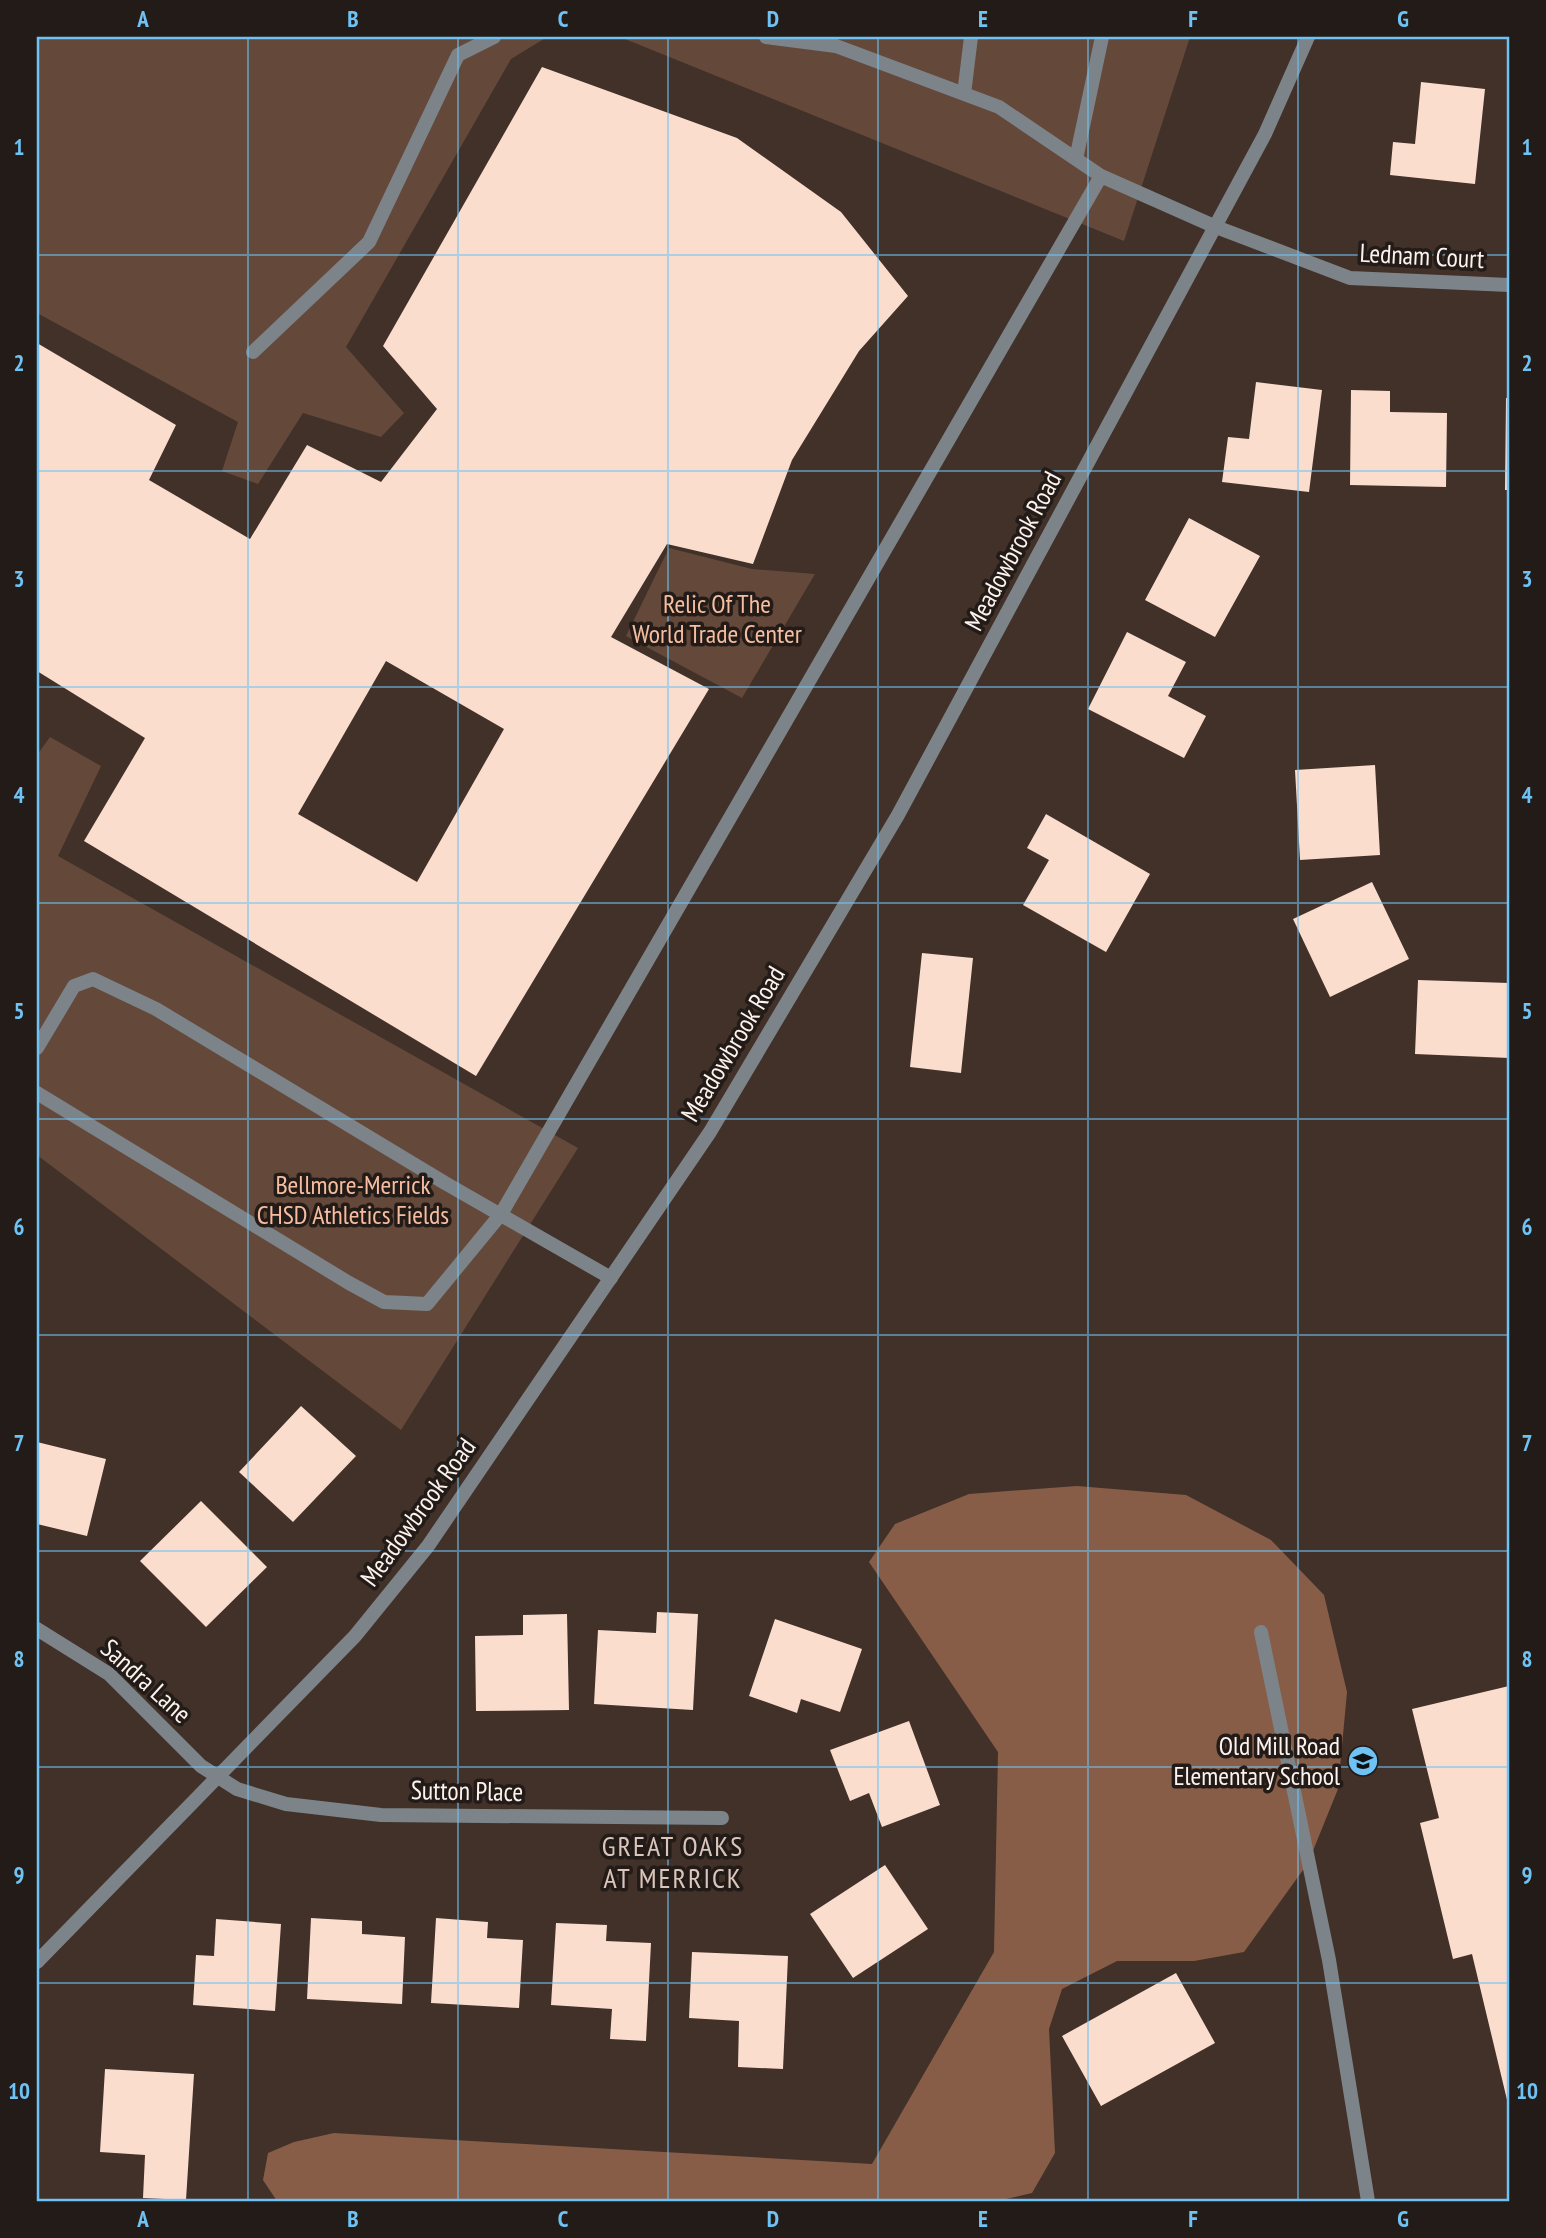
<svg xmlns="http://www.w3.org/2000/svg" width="1546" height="2238" viewBox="0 0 1546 2238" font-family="'PT Sans Narrow',sans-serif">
<rect width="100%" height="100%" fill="#413129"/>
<path fill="#64493b" d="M 37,37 L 547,37 L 511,59 L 346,347 L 404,413 L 381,437 L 303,413 L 258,484 L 222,471 L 238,422 L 37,313 Z
M 620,37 L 1190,37 L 1124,241 Z
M 669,548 L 752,569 L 815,574 L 742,698 L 626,636 Z
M 50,737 L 101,766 L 58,856 L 578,1148 L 401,1430 L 37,1155 L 37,755 Z"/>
<path fill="#885d47" d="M 1077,1486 L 1186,1495 L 1271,1540 L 1324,1595 L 1347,1692 L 1338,1789 L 1308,1863 L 1244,1952 L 1194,1961 L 1117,1961 L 1062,1989 L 1049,2029 L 1055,2153 L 1032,2193 L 998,2201 L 277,2201 L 263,2180 L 268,2153 L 294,2142 L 334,2133 L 872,2164 L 994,1952 L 998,1752 L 869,1562 L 895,1524 L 969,1494 Z"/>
<path fill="#fbddce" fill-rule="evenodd" d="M 542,67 L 737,138 L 841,212 L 908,296 L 859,351 L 792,460 L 753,564 L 667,544 L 611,637 L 709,689 L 476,1076 L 84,841 L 145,738 L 37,671 L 37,343 L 176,425 L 149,480 L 250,539 L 307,445 L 381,482 L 437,409 L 383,346 ZM 386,661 L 504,729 L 417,882 L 298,814 Z
M 1421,82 L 1485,89 L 1475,184 L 1390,175 L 1393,142 L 1415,144 Z
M 1256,382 L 1322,390 L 1309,492 L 1222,482 L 1228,437 L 1249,439 Z
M 1351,390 L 1390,391 L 1390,412 L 1447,413 L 1446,487 L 1350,485 Z
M 1506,398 L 1509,398 L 1509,490 L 1505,490 Z
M 1189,518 L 1260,556 L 1215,637 L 1145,600 Z
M 1127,632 L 1186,662 L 1168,696 L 1206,716 L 1184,758 L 1088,709 Z
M 1375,765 L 1380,855 L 1300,860 L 1295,770 Z
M 1046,814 L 1150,874 L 1106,952 L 1023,905 L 1049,860 L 1027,848 Z
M 1372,882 L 1409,959 L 1330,997 L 1293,919 Z
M 922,953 L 973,958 L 961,1073 L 910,1067 Z
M 1418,980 L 1509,983 L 1509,1058 L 1415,1054 Z
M 301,1406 L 356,1456 L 293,1522 L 239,1472 Z
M 37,1442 L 106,1459 L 87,1536 L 37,1524 Z
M 201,1501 L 267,1567 L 206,1627 L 140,1561 Z
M 657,1612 L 698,1614 L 693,1710 L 594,1704 L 598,1630 L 656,1633 Z
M 567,1614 L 569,1710 L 476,1711 L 475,1636 L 523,1635 L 523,1615 Z
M 775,1619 L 862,1649 L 840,1712 L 801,1699 L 797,1713 L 749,1696 Z
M 1509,1686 L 1509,2104 L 1508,2104 L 1472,1954 L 1453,1959 L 1420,1823 L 1439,1818 L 1412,1709 Z
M 909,1721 L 940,1805 L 882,1827 L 869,1793 L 850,1801 L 830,1750 Z
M 885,1865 L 928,1929 L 853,1978 L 810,1914 Z
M 311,1918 L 362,1921 L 362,1934 L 405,1937 L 402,2004 L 307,1999 Z
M 436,1918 L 488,1922 L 487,1938 L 523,1940 L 519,2008 L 431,2003 Z
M 216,1919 L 281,1924 L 275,2011 L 193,2005 L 196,1955 L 214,1956 Z
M 556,1923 L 607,1925 L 606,1941 L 651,1943 L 646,2041 L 610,2039 L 612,2009 L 551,2005 Z
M 692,1952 L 788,1956 L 783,2069 L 738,2067 L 739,2021 L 689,2018 Z
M 1176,1973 L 1215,2043 L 1101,2106 L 1062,2036 Z
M 105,2069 L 194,2074 L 186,2200 L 143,2198 L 145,2155 L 100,2152 Z"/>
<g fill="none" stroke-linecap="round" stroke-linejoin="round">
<path stroke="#7c8489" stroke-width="14" d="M 766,37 L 836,46 L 999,107 L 1101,176
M 964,94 L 971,37
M 1076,159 L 1102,37
M 253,352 L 369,242 L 458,55 L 494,37
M 37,1048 L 74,986 L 93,979 L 156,1009 L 445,1183 L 611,1278
M 37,1093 L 349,1283 L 384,1302 L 427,1304 L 501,1214 L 1101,176 L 1216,227
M 1261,1632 L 1329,1960 L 1368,2201"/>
<path stroke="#7c8489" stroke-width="14" d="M 1216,227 L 1350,278 L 1509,285
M 37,1629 L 109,1674 L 201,1766 L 237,1789 L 286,1804 L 381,1815 L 722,1818"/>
<path stroke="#7c8489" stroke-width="14" d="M 37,1962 L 355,1636 L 428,1546 L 710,1132 L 898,815 L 1265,134 L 1308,37"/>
</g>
<path fill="none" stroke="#6fc2f4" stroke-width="2" stroke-opacity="0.55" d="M 248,37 L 248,2201M 458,37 L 458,2201M 668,37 L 668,2201M 878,37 L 878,2201M 1088,37 L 1088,2201M 1298,37 L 1298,2201M 37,255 L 1509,255M 37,471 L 1509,471M 37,687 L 1509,687M 37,903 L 1509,903M 37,1119 L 1509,1119M 37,1335 L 1509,1335M 37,1551 L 1509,1551M 37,1767 L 1509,1767M 37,1983 L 1509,1983"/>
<defs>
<g id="school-disc" transform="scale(1.575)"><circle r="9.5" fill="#6fc2f4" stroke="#221b17"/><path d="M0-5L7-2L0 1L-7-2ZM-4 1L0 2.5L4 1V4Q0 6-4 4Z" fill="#111"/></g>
</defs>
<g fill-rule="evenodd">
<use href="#school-disc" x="1363" y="1761"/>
</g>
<g text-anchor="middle" stroke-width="7" stroke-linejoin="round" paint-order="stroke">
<g font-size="26" fill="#fdf2ed" stroke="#221b17">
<text transform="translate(1422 256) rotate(3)" y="9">Lednam Court</text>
<text transform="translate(1013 551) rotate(-62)" y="9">Meadowbrook Road</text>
<text transform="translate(733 1044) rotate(-59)" y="9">Meadowbrook Road</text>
<text transform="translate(418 1512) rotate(-54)" y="9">Meadowbrook Road</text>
<text transform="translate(146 1681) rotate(42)" y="9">Sandra Lane</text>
<text transform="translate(467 1791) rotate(1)" y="9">Sutton Place</text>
</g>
<g font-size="26" fill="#f6bda0" stroke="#221b17">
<text x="717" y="613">Relic Of The<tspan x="717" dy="30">World Trade Center</tspan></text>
<text x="353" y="1194">Bellmore-Merrick<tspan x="353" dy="30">CHSD Athletics Fields</tspan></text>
</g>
<g font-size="26" fill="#fdf2ed" stroke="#221b17" text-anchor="end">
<text x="1340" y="1755">Old Mill Road<tspan x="1340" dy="30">Elementary School</tspan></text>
</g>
<g font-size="28" letter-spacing="2" fill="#d9c5bb" stroke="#221b17">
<text x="673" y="1856">GREAT OAKS<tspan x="673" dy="32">AT MERRICK</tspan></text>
</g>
</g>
<rect width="1546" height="2238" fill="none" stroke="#221b17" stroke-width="77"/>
<rect x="38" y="38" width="1470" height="2162" fill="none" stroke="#6fc2f4" stroke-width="2.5"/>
<g font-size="23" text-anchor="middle" font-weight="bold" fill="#6fc2f4">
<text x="143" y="27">A</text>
<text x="353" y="27">B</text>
<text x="563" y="27">C</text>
<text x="773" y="27">D</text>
<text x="983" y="27">E</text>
<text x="1193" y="27">F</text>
<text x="1403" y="27">G</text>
<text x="19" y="155">1</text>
<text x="1527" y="155">1</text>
<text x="19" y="371">2</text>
<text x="1527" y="371">2</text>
<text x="19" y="587">3</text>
<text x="1527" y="587">3</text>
<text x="19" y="803">4</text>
<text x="1527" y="803">4</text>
<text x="19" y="1019">5</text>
<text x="1527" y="1019">5</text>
<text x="19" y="1235">6</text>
<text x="1527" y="1235">6</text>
<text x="19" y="1451">7</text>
<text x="1527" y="1451">7</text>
<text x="19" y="1667">8</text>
<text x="1527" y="1667">8</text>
<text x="19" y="1883">9</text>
<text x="1527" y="1883">9</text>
<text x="19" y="2099">10</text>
<text x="1527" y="2099">10</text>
<text x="143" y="2227">A</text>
<text x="353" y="2227">B</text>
<text x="563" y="2227">C</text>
<text x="773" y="2227">D</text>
<text x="983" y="2227">E</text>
<text x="1193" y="2227">F</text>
<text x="1403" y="2227">G</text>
</g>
</svg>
